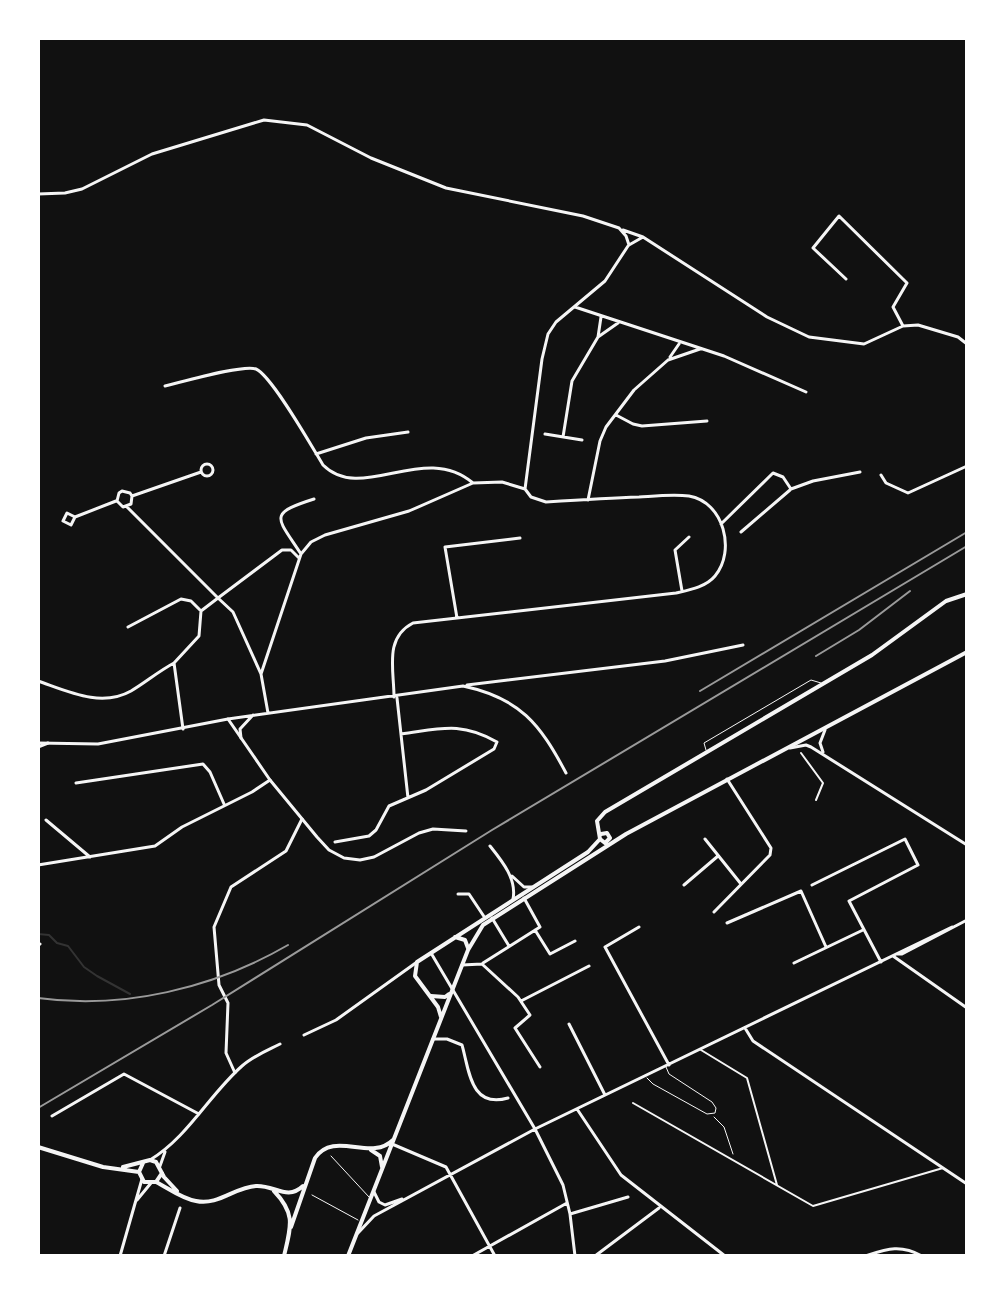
<svg xmlns="http://www.w3.org/2000/svg" width="1005" height="1294" viewBox="0 0 1005 1294" font-family="Lato,sans-serif">
<rect width="100%" height="100%" fill="#111"/>
<g fill="none" stroke-linecap="round" stroke-linejoin="round">
<path stroke="#333" stroke-width="2" d="M 38,934 L 49,935 L 57,943 L 68,946 L 84,967 L 97,976 L 130,994"/>
<path stroke="#f5f5f5" stroke-width="1" d="M 706,750 L 704,743 L 811,680 L 821,683
M 647,1078 L 653,1084 L 707,1114 L 715,1113 L 716,1108 L 712,1102 L 669,1074 L 666,1067
M 714,1117 L 724,1127 L 733,1154
M 331,1156 L 369,1197
M 312,1195 L 358,1220"/>
<path stroke="#f5f5f5" stroke-width="2" d="M 801,753 L 823,783 L 816,800
M 701,1050 L 747,1078 L 777,1185
M 633,1103 L 813,1206 L 943,1168"/>
<path stroke="#f5f5f5" stroke-width="3" d="M 38,194 L 65,193 L 82,189 L 152,154 L 264,120 L 307,125 L 371,158 L 446,188 L 583,216 L 619,228 L 626,236 L 629,245
M 623,230 L 643,237 L 767,317 L 809,337 L 864,344 L 903,326 L 918,325 L 958,337 L 967,344
M 629,245 L 643,237
M 846,279 L 813,248 L 839,216 L 907,283 L 893,307 L 903,326
M 575,307 L 724,356 L 806,392
M 598,337 L 618,323
M 670,357 L 679,344
M 165,386 C 182,382 244,364 256,369 C 272,376 312,447 323,465 C 362,504 424,441 473,483
M 616,415 L 633,424 L 642,426 L 707,421
M 545,434 L 582,440
M 563,437 L 572,381 L 598,337 L 601,317
M 316,454 L 366,438 L 408,432
M201 470a6 6 0 1 1 12 0a6 6 0 1 1-12 0Z
M 881,475 L 886,483 L 908,493 L 967,466
M 525,489 L 542,359 L 548,334 L 556,322 L 605,281 L 628,246
M 132,496 L 130,493 L 122,491 L 119,493 L 117,501 L 123,507 L 131,504 L 132,496 L 201,472
M 588,500 L 600,441 L 606,427 L 634,390 L 668,360 L 700,349
M 127,507 L 218,598 L 201,611 L 199,636 L 174,663 L 183,729
M 75,517 L 71,525 L 63,521 L 67,513 L 75,517 L 116,501
M 721,524 L 773,473 L 783,477 L 791,489 L 813,481 L 860,472
M 741,532 L 790,490
M 301,554 C 277,517 267,514 314,499
M 682,591 L 675,550 L 689,537
M 457,618 L 445,547 L 520,538
M 128,627 L 181,599 L 191,601 L 201,611
M 261,674 L 233,612 L 218,598 L 282,550 L 291,550 L 299,558
M 38,681 C 67,691 101,708 131,691 C 146,682 159,671 174,663
M 467,685 L 665,661 L 743,645
M 394,697 C 394,669 384,638 413,623 L 676,593 C 689,590 706,587 715,576 C 736,551 724,502 689,496 C 673,494 655,496 639,497 C 608,498 577,500 546,502 L 531,497 L 525,489
M 397,698 L 408,798
M 268,713 L 261,674 L 301,554 L 311,542 L 325,535 L 409,511 L 473,483 L 502,482 L 525,489
M 228,719 L 463,686 C 520,698 540,724 566,773
M 241,738 L 240,729 L 253,715
M 38,747 L 48,743
M 790,748 L 806,745 L 811,747 L 967,845
M 823,752 L 820,743 L 825,730
M 76,783 L 203,764 L 210,772 L 224,804
M 46,820 L 90,857
M 705,839 L 741,884
M 335,842 L 369,836 L 376,830 L 389,806 L 426,790 L 494,749 L 497,742 C 460,721 440,729 401,734
M 38,865 L 155,846 L 182,827 L 252,792 L 270,780
M 684,885 L 718,856
M 812,885 L 905,839 L 918,865 L 849,901 L 881,962
M 458,894 L 469,894 L 485,918
M 714,912 L 770,855 L 771,848 L 727,779
M 492,918 L 509,946
M 727,923 L 801,891 L 826,947
M 639,927 L 605,947 L 669,1065
M 535,930 L 550,954 L 575,941
M 38,943 L 40,944
M 431,953 L 535,1129 L 563,1185 L 570,1214 L 575,1256
M 898,954 L 902,954 L 967,920
M 893,956 L 967,1008
M 483,963 L 540,927 L 524,898
M 794,963 L 863,930
M 462,965 L 482,964 L 518,997 L 530,1015 L 515,1028 L 540,1067
M 521,1001 L 589,966
M 569,1024 L 605,1095
M 745,1028 L 753,1041 L 967,1184
M 304,1035 L 336,1020 L 417,962
M 433,1039 L 447,1039 L 462,1045 C 469,1069 470,1109 508,1098
M 235,1073 L 226,1053 L 228,1003 L 219,985 L 214,927 L 231,887 L 286,851 L 302,819
M 577,1109 L 621,1175 L 725,1256
M 52,1116 L 124,1074 L 199,1114
M 392,1144 L 446,1167 L 495,1256
M 150,1160 C 188,1137 209,1095 242,1066 C 253,1056 266,1051 280,1044
M 160,1166 L 165,1152
M 374,1192 L 379,1202 L 385,1205 L 402,1199
M 570,1214 L 628,1197
M 358,1233 L 374,1216 L 535,1129 L 952,927
M 164,1256 L 180,1208
M 472,1256 L 567,1203
M 595,1256 L 659,1208
M 865,1256 C 887,1249 900,1244 922,1256"/>
<path stroke="#f5f5f5" stroke-width="3" d="M 38,743 L 98,744 L 228,719 L 270,780 L 317,837 L 329,850 L 344,858 L 360,860 L 374,857 L 419,833 L 433,829 L 466,831
M 490,846 C 502,861 517,879 513,899
M 512,876 L 524,887 L 532,887
M 137,1200 L 151,1183
M 120,1256 L 142,1179"/>
<path stroke="#f5f5f5" stroke-width="4" d="M 600,839 L 605,843 L 610,838 L 607,833 L 601,834
M 455,937 L 465,940 L 468,948
M 431,996 L 445,997 L 449,994
M 441,1017 L 438,1007 L 415,976 L 417,962 L 588,852 L 600,839 L 597,821 L 605,812 L 872,655 L 946,601 L 967,594
M 38,1147 L 103,1167 L 139,1172
M 371,1150 L 380,1156 L 382,1167
M 143,1163 L 139,1172 L 144,1182 L 156,1182 L 162,1173
M 123,1167 L 150,1160 L 156,1162 L 164,1177 L 177,1191
M 156,1182 C 168,1188 182,1199 196,1201 C 218,1206 235,1187 256,1186 C 275,1185 287,1201 303,1186
M 274,1191 C 296,1214 291,1226 284,1256
M 291,1227 L 315,1158 C 334,1130 371,1162 393,1140
M 348,1256 L 468,950 L 483,925 L 626,834 L 967,652"/>
<path stroke="#9a9a9a" stroke-width="2" d="M 816,656 L 859,630 L 910,591
M 700,691 L 967,532
M 38,998 C 123,1010 214,988 288,945
M 38,1108 L 212,1005 L 492,830 L 967,546"/>
</g>
<rect width="1005" height="1294" fill="none" stroke="#ffffff" stroke-width="80"/>
</svg>
